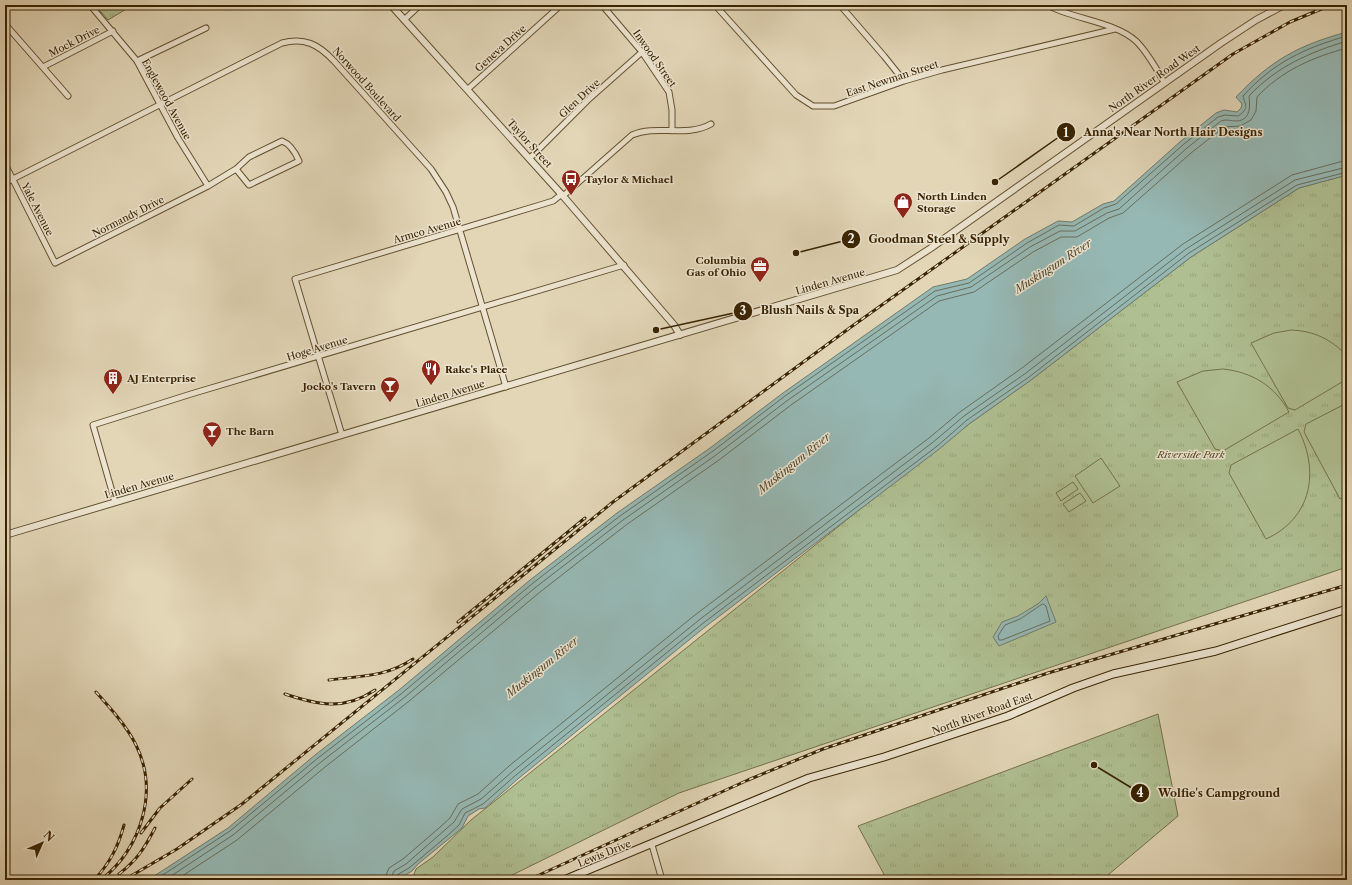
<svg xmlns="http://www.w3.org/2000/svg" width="1352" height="885" viewBox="0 0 1352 885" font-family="'Libre Caslon Text',serif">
<defs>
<pattern id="grass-tufts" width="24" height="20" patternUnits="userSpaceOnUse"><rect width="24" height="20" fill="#afbf92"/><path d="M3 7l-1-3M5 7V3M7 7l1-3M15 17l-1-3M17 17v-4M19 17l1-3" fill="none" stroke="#97a47c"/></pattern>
</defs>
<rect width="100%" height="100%" fill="#e2d6b7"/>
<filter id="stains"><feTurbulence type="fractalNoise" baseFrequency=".005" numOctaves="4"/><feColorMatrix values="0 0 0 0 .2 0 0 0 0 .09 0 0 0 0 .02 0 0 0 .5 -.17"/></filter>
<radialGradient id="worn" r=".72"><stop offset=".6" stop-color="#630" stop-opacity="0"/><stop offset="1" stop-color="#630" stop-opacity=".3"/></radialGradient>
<path fill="url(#grass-tufts)" stroke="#74714a" d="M 95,5 L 133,5 L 108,20 Z
M 1347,175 L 1347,567 L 679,793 L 502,880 L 421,880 L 413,877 L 416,869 L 433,857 L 471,820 L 849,518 L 969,424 L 1031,380 L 1191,257 L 1299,188 Z
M 1158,714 L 1178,816 L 1102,880 L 887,880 L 858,826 Z"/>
<path fill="#afbf92" stroke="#74714a" d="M 1291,330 C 1314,331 1331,339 1347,356 L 1347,379 L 1295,410 L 1288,408 L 1251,343 L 1274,333 Z
M 1223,369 C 1252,372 1275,386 1289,412 L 1223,451 L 1215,449 L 1177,382 L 1203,371 Z
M 1347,403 L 1347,495 L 1340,499 L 1304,432 L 1306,424 Z
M 1298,429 C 1320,471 1312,518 1266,539 L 1229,473 L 1231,465 Z
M 1101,458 L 1120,486 L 1093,503 L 1075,476 Z
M 1073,482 L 1078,489 L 1061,501 L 1056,493 Z
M 1080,493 L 1086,501 L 1069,512 L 1063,504 Z"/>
<path fill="#96b8b4" stroke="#717c6c" d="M 1347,32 L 1347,175 L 1299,188 L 1191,257 L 1031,380 L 969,424 L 938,450 L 705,627 L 519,778 L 485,808 L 479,809 L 468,816 L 462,828 L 418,864 L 412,871 L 397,880 L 148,880 L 228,828 L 315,755 L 399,690 L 530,580 L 617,513 L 710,448 L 783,393 L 933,287 L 967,279 L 1025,239 L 1058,221 L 1072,222 L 1103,204 L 1114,201 L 1181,141 L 1216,113 L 1224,110 L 1237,112 L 1241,108 L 1242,104 L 1236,97 C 1271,60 1299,45 1347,32 Z
M 1046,596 L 1056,622 L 999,646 L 993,637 L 1002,622 L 1018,616 L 1038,604 Z"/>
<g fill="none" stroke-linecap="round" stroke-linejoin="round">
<path stroke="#686e5a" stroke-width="1" d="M 1043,604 L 1046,606 L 1050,621 L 1002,640 L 999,640 L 998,636 L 1005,625 L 1020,619 Z
M 155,880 L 230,831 L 318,758 L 401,694 L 533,583 L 620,516 L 713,451 L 785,396 L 935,291 L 969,283 L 1027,243 L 1059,225 L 1074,226 L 1104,208 L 1116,204 L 1184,144 L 1218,117 L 1225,115 L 1238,116 C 1250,108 1245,105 1243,96 C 1273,63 1304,48 1347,36
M 165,880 L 233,835 L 321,762 L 405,697 L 536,587 L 623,520 L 716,455 L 788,400 L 937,296 L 971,287 L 1030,247 L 1060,231 L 1075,231 L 1107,213 L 1119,209 L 1187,148 L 1221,121 C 1226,119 1231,121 1237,121 C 1251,120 1250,106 1249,96 C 1276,67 1310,52 1347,41
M 176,880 L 237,840 L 325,767 L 408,702 L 540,592 L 626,525 L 719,460 L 791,405 L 939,301 L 974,292 L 1033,252 L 1061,237 L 1077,237 L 1109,218 L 1123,213 L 1191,153 L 1224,127 L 1240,126 L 1251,120 L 1256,111 L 1257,97 C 1281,71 1313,57 1347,48
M 384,880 L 389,868 L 403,859 L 439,828 L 450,818 L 458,804 L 478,794 L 509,766 L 695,615 L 929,438 L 960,412 L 1022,368 L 1183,244 L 1292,175 L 1347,160
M 390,880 L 394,871 L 406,864 L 454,822 L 462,809 L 481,799 L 513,771 L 699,620 L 932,443 L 964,416 L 1026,373 L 1186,249 L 1295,180 L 1347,167
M 395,880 L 397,875 L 409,868 L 447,836 L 459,825 L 465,813 L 483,804 L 516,775 L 702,624 L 936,447 L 967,420 L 1029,377 L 1189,253 L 1297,185 L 1347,172"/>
<g stroke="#63502e" stroke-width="7">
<path id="minor" d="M 90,5 L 137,61 L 178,138 L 208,186
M 602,5 L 642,52 L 669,92 L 672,110 L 672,131
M 715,5 L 796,95 L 813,106 L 834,106 L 904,81 L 942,70 L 1115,29
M 840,5 L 884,56 L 904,81
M 1047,5 C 1073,19 1115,22 1136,41 C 1148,53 1156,68 1164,82
M 404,20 L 420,5
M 5,24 L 68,96
M 137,61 L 206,28
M 43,67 L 113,31
M 468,89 L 561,5
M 530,158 L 588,100 L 642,52
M 5,164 L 55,263 L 208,186 L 236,169 L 249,185 L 299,161 C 296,154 290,144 282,141 L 249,157 L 236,169
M 5,183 L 282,43 C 304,37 318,44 334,61 L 431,169 L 446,192 L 453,207 L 506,387
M 563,196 L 632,135 C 657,124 686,138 711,124
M 342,435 L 295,279 L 540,205 L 553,201 L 562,194
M 115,502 L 93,425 L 191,394 L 624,265
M 652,845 L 662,880"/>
</g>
<g stroke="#63502e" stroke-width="8">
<path id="tertiary" d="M 391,5 L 563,196 L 674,325 L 680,335
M 5,535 L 897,270 L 931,248 L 1221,43 L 1256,20 L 1284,5"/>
</g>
<g stroke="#392301" stroke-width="9">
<path id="secondary" d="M 564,880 L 809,778 L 884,757 L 1008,716 L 1073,688 L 1113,674 L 1216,651 L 1347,609"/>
</g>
<use href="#minor" stroke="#ece4d0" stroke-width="5"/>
<use href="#tertiary" stroke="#ece4d0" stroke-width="6"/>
<use href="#secondary" stroke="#ece4d0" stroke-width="7"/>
<g stroke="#392301" stroke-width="3">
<path id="rail" d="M 458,622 L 585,518
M 329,680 C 361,676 386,677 413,659
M 96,692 C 110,708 125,724 135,743 C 160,791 141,848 101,880
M 285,694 C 318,705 344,711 375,690
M 141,833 L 160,808 L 192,779
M 119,874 C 137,860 144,849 155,828
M 94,880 C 110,863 118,847 124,825
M 124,880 L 177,849 L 242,804 L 613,502 L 851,327 L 1233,54 L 1290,22 L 1331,5
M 528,880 L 748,780 L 823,749 L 1048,673 L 1347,585"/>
</g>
<use href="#rail" stroke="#ece4d0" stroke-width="1.5" stroke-dasharray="4.5" stroke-linecap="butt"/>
</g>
<defs>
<g id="bus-pin" transform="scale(1)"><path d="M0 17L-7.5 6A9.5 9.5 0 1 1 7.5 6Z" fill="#8f2418" stroke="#ece4d0"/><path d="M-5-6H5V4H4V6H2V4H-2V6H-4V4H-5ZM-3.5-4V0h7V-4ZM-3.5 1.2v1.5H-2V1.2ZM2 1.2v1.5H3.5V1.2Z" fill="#fff"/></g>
<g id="shop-pin" transform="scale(1)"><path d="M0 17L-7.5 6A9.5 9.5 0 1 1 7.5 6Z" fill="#8f2418" stroke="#ece4d0"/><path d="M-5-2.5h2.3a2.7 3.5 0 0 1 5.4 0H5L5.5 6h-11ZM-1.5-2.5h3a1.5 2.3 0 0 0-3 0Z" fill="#fff"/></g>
<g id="office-pin" transform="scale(1)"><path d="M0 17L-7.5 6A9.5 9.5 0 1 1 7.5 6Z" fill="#8f2418" stroke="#ece4d0"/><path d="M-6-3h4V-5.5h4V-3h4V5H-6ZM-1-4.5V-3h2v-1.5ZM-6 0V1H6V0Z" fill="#fff"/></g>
<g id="restaurant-pin" transform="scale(1)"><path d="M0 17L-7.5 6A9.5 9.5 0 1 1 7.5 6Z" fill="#8f2418" stroke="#ece4d0"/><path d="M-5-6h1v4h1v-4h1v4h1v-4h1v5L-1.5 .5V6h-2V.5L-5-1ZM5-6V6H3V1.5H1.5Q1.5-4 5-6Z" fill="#fff"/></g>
<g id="building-pin" transform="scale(1)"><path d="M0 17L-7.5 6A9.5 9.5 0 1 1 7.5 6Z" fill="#8f2418" stroke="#ece4d0"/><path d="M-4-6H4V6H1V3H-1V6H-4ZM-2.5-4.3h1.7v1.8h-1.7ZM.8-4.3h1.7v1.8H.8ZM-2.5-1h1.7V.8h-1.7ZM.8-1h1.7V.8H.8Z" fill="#fff"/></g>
<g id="bar-pin" transform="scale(1)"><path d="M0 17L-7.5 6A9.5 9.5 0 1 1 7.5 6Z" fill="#8f2418" stroke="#ece4d0"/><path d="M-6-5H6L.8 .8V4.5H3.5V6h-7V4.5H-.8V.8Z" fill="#fff"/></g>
</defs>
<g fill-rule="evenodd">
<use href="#bus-pin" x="571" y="179"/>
<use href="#shop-pin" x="903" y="202"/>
<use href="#office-pin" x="760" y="266"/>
<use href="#restaurant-pin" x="431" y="369"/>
<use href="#building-pin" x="113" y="378"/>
<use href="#bar-pin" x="390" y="386"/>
<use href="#bar-pin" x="212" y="431"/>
</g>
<g text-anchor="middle" stroke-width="3" stroke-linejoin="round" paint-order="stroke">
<g font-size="10" fill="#392301" stroke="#ece4d0">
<text transform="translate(74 41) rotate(-27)" y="4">Mock Drive</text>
<text transform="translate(500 48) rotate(-42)" y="4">Geneva Drive</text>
<text transform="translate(655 58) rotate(55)" y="4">Inwood Street</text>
<text transform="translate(892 78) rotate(-18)" y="4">East Newman Street</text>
<text transform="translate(1154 78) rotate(-35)" y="4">North River Road West</text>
<text transform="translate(367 84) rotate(48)" y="4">Norwood Boulevard</text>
<text transform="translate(579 98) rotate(-43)" y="4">Glen Drive</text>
<text transform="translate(167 99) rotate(61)" y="4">Englewood Avenue</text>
<text transform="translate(530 143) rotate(48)" y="4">Taylor Street</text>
<text transform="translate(38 209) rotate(63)" y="4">Yale Avenue</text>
<text transform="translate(128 216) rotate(-27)" y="4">Normandy Drive</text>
<text transform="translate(427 230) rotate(-16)" y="4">Armco Avenue</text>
<text transform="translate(830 281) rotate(-16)" y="4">Linden Avenue</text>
<text transform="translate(317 348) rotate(-17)" y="4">Hoge Avenue</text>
<text transform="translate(450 393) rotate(-17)" y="4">Linden Avenue</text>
<text transform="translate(139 485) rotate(-16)" y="4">Linden Avenue</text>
<text transform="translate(982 713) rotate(-20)" y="4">North River Road East</text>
<text transform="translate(604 853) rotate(-22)" y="4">Lewis Drive</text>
</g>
<g font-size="10" font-weight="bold" fill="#392301" stroke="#ece4d0" text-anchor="start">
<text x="585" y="183">Taylor &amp; Michael</text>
<text x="917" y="200">North Linden<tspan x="917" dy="12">Storage</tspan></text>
<text x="746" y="264" text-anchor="end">Columbia<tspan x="746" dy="12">Gas of Ohio</tspan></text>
<text x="445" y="373">Rake's Place</text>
<text x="127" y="382">AJ Enterprise</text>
<text x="376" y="390" text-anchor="end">Jocko's Tavern</text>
<text x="226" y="435">The Barn</text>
</g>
<g font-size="10" font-style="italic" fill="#564a25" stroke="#ece4d0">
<text x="1191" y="458">Riverside Park</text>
</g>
<g font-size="11" font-style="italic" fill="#50482e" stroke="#ece4d0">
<text transform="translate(1053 266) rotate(-33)" y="4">Muskingum River</text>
<text transform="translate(794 463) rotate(-39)" y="4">Muskingum River</text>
<text transform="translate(542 667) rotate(-39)" y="4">Muskingum River</text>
</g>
</g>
<path fill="none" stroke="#392301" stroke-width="1.5" d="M995 182L1066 132M796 253L851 239M656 330L743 311M1094 765L1140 793"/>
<g fill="#392301" stroke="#ece4d0" stroke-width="1.5">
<circle cx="995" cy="182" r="4"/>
<circle cx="796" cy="253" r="4"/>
<circle cx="656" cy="330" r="4"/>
<circle cx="1094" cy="765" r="4"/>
<circle cx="1066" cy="132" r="10"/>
<circle cx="851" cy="239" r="10"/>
<circle cx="743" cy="311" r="10"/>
<circle cx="1140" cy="793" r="10"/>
</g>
<g font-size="12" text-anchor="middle" font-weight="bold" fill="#fff">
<text x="1066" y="137">1</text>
<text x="851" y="243">2</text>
<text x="743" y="315">3</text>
<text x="1140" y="797">4</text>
</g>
<g font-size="11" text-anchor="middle" font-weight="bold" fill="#392301" stroke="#ece4d0" stroke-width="3" stroke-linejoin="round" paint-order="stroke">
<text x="1173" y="136">Anna's Near North Hair Designs</text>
<text x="939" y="243">Goodman Steel &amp; Supply</text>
<text x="810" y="314">Blush Nails &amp; Spa</text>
<text x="1219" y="797">Wolfie's Campground</text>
</g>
<rect width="1352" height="885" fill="none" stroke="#e2d6b7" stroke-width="20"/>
<rect x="6" y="6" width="1340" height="873" fill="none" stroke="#392301" stroke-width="2"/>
<rect x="10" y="10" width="1332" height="865" fill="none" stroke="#392301"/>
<g transform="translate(42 843) rotate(45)" stroke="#ece4d0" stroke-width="3" paint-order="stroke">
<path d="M0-3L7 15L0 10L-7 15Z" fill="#392301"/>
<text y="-6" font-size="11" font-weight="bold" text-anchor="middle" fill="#392301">N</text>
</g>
<rect width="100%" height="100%" filter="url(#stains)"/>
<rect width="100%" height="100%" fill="url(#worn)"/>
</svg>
